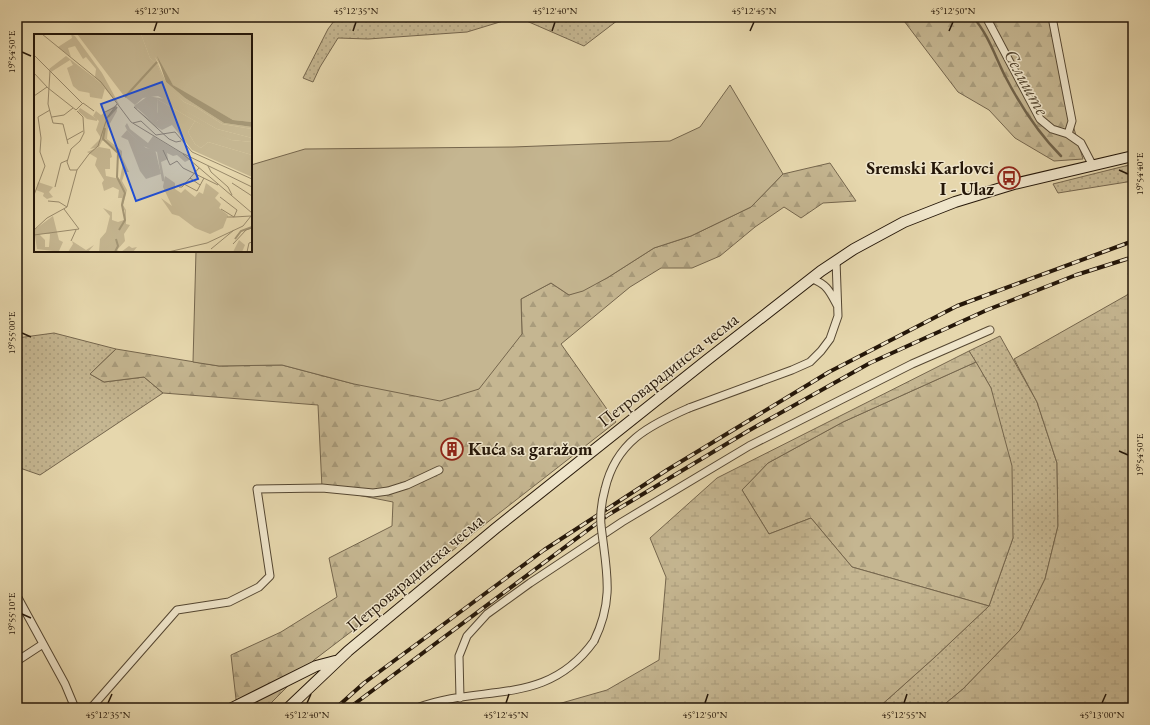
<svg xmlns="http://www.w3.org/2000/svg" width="1150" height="725" viewBox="0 0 1150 725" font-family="'EB Garamond',serif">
<defs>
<pattern id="grass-dots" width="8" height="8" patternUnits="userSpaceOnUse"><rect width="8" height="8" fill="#c5b691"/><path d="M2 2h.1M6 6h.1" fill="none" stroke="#a99c7c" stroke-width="1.8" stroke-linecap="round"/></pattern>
<pattern id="forest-firs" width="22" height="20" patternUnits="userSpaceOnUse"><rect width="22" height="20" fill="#c5b691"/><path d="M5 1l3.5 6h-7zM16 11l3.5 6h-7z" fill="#a99c7c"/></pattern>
<pattern id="wetland-marsh" width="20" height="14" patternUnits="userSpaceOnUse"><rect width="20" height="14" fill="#c5b691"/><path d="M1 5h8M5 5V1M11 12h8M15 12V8" fill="none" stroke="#a99c7c"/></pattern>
</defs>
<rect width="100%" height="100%" fill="#e6d7ad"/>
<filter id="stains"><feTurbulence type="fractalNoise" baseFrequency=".005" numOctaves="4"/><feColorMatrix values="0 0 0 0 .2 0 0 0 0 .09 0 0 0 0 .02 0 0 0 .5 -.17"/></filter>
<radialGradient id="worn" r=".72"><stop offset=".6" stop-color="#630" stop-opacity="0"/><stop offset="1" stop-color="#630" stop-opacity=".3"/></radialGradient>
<path fill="url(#grass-dots)" stroke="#75664d" d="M 337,17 L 622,17 L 584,46 L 522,19 L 513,18 L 467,32 L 368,39 L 338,38 L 320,67 L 313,82 L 303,78 L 328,29 Z
M 1133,164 L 1133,181 L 1058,193 L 1053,184 Z
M 54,333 L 116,349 L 90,374 L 104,382 L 144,377 L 163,393 L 40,475 L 17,467 L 17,338 Z
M 1000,336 L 1037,402 L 1057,463 L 1058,526 L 1045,579 L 1020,630 L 963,689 L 940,708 L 878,708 L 935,657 L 989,606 L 1013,538 L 991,388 L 969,351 Z"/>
<path fill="url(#forest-firs)" stroke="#75664d" d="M 901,17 L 1049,17 L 1064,95 L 1083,159 L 1054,161 L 1015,138 L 989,110 L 958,92 Z
M 830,163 L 856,201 L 823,203 L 801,218 L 784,207 L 755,227 L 720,256 L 692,268 L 661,268 L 630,287 L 561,344 L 616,422 L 475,532 L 394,599 L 314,660 L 266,708 L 237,708 L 231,655 L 281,632 L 337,597 L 329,558 L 392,526 L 393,502 L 322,488 L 318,405 L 163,393 L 144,377 L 104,382 L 90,374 L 116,349 L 219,366 L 282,365 L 354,384 L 522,334 L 521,299 L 551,283 L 569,295 L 607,278 L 654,248 L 691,236 L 751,207 L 783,174 Z
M 976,362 L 991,388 L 1012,466 L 1013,538 L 989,606 L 852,567 L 811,518 L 769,534 L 742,490 L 768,463 L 843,422 Z"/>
<path fill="url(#wetland-marsh)" stroke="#75664d" d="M 1133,288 L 1133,708 L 940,708 L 963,689 L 1020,630 L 1045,579 L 1058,526 L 1057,463 L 1037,402 L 1014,359 L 1127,295 Z
M 969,351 L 976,362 L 843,422 L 768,463 L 742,490 L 769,534 L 811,518 L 852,567 L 989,606 L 935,657 L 878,708 L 544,708 L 607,690 L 659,660 L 666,577 L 650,538 L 717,478 Z"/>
<path fill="#c5b691" stroke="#75664d" d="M 730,85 L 783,174 L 751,207 L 691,236 L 654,248 L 607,278 L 583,291 L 569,295 L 551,283 L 521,299 L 522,334 L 479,389 L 440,401 L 354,384 L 282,365 L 219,366 L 193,362 L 196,251 L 251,251 L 251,165 L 305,149 L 513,147 L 670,141 L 700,127 Z"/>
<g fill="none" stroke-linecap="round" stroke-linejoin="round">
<path stroke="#71634a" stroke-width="2.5" d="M 973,17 C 988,34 995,56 1005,76 C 1020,105 1038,133 1061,156
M 1129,274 L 1133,281"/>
<g stroke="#554732" stroke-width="9">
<path id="street" d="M 986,17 L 1040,119 L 1052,129 L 1068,134 L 1081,143 L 1093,166
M 1052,17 L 1072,121 L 1068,134
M 812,279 C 827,284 830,292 837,305
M 689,408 L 792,370 L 810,362 L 821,351 L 830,339 L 838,316 L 836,260
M 17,596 L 65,684 L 75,708
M 17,661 L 43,644
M 460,698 L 459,656 L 467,636 L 487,614 L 530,583 L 622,522 L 749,446 L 912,364 L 990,330
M 91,708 L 177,610 L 229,602 L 259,587 L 270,576 L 257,489 L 322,488 L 373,493 L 388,491 L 407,485 L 439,470
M 417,708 C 483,683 546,708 594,641"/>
</g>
<g stroke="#251709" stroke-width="12">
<path id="secondary" d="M 232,708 L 316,666 L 335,661
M 288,708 L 348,651 L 496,528 L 707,360 L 821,271 L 854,249 L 904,222 L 955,202 L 1014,184 L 1133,156"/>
</g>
<use href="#street" stroke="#efe5ca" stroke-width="7"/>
<use href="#secondary" stroke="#efe5ca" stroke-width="10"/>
<g stroke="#251709" stroke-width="4">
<path id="rail" d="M 336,708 L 364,683 L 544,550 L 667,470 L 829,372 L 957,306 L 1133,241
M 349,708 L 608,515 L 748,431 L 870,363 L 987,310 L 1076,275 L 1133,257"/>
</g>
<use href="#rail" stroke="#efe5ca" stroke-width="2.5" stroke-dasharray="8" stroke-linecap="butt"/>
<g stroke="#554732" stroke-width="9" stroke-linecap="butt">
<path id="street-bridge" d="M 594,641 C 615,598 606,570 601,525 C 600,513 602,500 605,489 C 616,442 648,426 689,408"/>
</g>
<use href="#street-bridge" stroke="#efe5ca" stroke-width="7"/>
</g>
<path fill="none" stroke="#251709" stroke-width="1.5" d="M 154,31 L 157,22M 353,31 L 356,22M 552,31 L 555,22M 750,31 L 754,22M 949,31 L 953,22M 22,52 L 31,56M 1119,170 L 1128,174M 22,333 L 31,337M 1119,451 L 1128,455M 22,614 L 31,618M 108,703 L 112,694M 307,703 L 311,694M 506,703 L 509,694M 705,703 L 708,694M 904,703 L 907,694M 1102,703 L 1106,694"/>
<defs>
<g id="bus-ring" transform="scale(1.15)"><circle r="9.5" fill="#efe5ca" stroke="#8f2418" stroke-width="1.5"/><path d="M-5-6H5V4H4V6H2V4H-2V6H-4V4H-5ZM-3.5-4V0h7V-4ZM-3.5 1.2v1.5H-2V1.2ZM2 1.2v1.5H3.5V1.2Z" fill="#8f2418"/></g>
<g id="building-ring" transform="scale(1.15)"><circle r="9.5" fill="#efe5ca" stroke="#8f2418" stroke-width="1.5"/><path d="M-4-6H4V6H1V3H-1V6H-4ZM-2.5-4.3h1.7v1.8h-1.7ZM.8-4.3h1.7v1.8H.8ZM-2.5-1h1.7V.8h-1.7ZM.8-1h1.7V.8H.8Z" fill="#8f2418"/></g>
</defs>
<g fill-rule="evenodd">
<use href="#bus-ring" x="1009" y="178"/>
<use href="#building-ring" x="452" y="449"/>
</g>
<g text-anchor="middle" stroke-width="3" stroke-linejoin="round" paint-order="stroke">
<g font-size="18" font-weight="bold" fill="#251709" stroke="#efe5ca" text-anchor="end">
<text x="994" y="174">Sremski Karlovci<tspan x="994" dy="21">I - Ulaz</tspan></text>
<text x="468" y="455" text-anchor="start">Kuća sa garažom</text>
</g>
<g font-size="18" fill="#251709" stroke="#efe5ca">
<text transform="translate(668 370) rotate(-38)" y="6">Петроварадинска чесма</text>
<text transform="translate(415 573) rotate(-40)" y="6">Петроварадинска чесма</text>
</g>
<g font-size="19" font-style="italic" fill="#584a34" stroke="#efe5ca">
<text transform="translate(1027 82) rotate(61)" y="7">Селиште</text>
</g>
</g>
<g transform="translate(34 34)">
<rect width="218" height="218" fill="#e6d7ad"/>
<path d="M 37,0 L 41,2 L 68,39 L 86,72 L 61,43 L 62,35 L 52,23 L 49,25 L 41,12 L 34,14 L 37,23 L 24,13 L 38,4 ZM 62,45 L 71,54 L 68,65 L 56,63 L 55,55 ZM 114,62 L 131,65 L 183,95 L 218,104 L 218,108 L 197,106 L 185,101 L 123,65 L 102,75 L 100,72 ZM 46,74 L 63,85 L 63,87 L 53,85 L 44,77 ZM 73,105 L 88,117 L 88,123 L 95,138 L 100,138 L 91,138 L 88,147 L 93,156 L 89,171 L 92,176 L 92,190 L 96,191 L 90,200 L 91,207 L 83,216 L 87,218 L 95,212 L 98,214 L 103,213 L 99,218 L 65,218 L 66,205 L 72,198 L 76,182 L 69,174 L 78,178 L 78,186 L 84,188 L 90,186 L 91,177 L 87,171 L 88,164 L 84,164 L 85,156 L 79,153 L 70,157 L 68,149 L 70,146 L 61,131 L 63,124 L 53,118 L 65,113 L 76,115 L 78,123 L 76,124 L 76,135 L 71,135 L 72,142 L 86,145 L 89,128 L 84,117 L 70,107 ZM 131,142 L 141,149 L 141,155 L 147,159 L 151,155 L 161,163 L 165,158 L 169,160 L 172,149 L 185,159 L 181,164 L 187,170 L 185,174 L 194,181 L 189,194 L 176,200 L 161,194 L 145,182 L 138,180 L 127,164 L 138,172 L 129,153 ZM 4,148 L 19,153 L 15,158 L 19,163 L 13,165 L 9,162 L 10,159 L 2,156 ZM 19,182 L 25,206 L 29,208 L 25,217 L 27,218 L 3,215 L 0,196 ZM 5,200 L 16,200 L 15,213 L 11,213 L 11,206 ZM 38,207 L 52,216 L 60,211 L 54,218 L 34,218 L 39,210 Z" fill="#c5b691" fill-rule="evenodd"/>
<path d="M 107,0 L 218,0 L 218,88 L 199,86 L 149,58 L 139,51 L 121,23 L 132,48 L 151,64 L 190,89 L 218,93 L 218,95 L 188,90 L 162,73 L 150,68 L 132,52 L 123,30 L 116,24 ZM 117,65 L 123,65 L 124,86 L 121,90 L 103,74 ZM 82,71 L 83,77 L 74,93 L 73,105 L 68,107 L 65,113 L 56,115 L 67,104 L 62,96 L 65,87 L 59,82 L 62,77 L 67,81 ZM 161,87 L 197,106 L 218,108 L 218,121 L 174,108 L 167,114 L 161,110 L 154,98 ZM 93,89 L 96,95 L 114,109 L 119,102 L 157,125 L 151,128 L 143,121 L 139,122 L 133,119 L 134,125 L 127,128 L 131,148 L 128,147 L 123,118 L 109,112 L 93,96 L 91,92 Z" fill="#c5b691"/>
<path d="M 43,0 L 107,0 L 116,24 L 123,30 L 132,51 L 150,68 L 162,73 L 188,90 L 218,95 L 218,104 L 183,95 L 124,62 L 109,64 L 101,71 L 90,62 ZM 123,65 L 161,87 L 154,98 L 161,110 L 167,114 L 174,108 L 218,121 L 218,143 L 158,116 L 138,91 L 128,96 L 121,92 L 102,75 L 121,89 L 124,86 L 121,83 L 124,78 Z" fill="#c5b691"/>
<path d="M 205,206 L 211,211 L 208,218 L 199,218 Z" fill="#c5b691"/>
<path d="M 32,22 L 62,45 L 56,59 L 45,57 L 39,52 L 33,34 L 39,31 L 36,26 L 17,38 L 15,35 ZM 93,96 L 112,114 L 121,115 L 127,140 L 112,145 L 106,137 L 94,106 L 87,103 Z" fill="#c5b691"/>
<path d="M 123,22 L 139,51 L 199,86 L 218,88 L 218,93 L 190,89 L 151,64 L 132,48 Z" fill="#a49675"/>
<path fill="none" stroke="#a49675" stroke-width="2" d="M 91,63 L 123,28M 74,83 L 83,73M 71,94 L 69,105 L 84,119 L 83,143 L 91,159 L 88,171 L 91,186 L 85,196M 201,205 L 207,197 L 218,193M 81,218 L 84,212 L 82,205"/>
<path fill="none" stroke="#998a6b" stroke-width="1" d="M 8,0 L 67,48 L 97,88 L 148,119 L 218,153M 0,21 L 48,69M 16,37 L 14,70 L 19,89 L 29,90 L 34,110M 0,39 L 14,54 L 42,76 L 49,69 L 60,77M 0,62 L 13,53M 100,73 L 135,105 L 142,108 L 147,107M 43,77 L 49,83 L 50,99 L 46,107 L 37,115 L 33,128 L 36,136 L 43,136M 69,79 L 81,73M 18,83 L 30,81 L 39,74M 99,89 L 107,87 L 122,101 L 141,98 L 158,118 L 218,145M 33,106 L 49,97M 129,116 L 136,131 L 143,127 L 149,134 L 184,151M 149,120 L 218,179M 174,132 L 177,138 L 194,153 L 198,161M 156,144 L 166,151M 198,149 L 218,162M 150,150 L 163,157 L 170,144M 21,153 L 27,129 L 34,126M 145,153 L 148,153 L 165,134M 0,161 L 11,132 L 6,118 L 7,104 L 4,83 L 16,76M 186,163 L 203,176 L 200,183 L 193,183M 14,167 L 25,168 L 33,173M 30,175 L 45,195M 187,175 L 200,183 L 217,182M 0,196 L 13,184 L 33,173 L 43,136 L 55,120 L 64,112 L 73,84 L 83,70M 0,201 L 45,195M 37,207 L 42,196M 199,210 L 212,196 L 218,194M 177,215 L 200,196M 134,218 L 173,209 L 209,192 L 217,182M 213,218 L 215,209 L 218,208"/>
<path fill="#1d4ed8" fill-opacity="0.15" stroke="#1d4ed8" stroke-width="2" d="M 128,48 L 164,145 L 102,167 L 67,70 Z"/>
<rect width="218" height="218" fill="none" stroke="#251709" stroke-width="2"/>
</g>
<rect width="1150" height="725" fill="none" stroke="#e6d7ad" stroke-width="44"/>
<rect x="22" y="22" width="1106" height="681" fill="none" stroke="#251709" stroke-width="1.5"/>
<g font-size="10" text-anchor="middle" fill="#251709">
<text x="157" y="14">45°12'30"N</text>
<text x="356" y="14">45°12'35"N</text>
<text x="555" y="14">45°12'40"N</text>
<text x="754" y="14">45°12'45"N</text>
<text x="953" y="14">45°12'50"N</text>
<text transform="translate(11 52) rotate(-90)" y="4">19°54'50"E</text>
<text transform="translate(1139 174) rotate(-90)" y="4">19°54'40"E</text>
<text transform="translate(11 333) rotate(-90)" y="4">19°55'00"E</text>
<text transform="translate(1139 455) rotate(-90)" y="4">19°54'50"E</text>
<text transform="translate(11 614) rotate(-90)" y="4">19°55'10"E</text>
<text x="108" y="718">45°12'35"N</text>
<text x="307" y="718">45°12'40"N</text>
<text x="506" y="718">45°12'45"N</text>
<text x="705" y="718">45°12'50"N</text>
<text x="904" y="718">45°12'55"N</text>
<text x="1102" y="718">45°13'00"N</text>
</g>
<rect width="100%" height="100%" filter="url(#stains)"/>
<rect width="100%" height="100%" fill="url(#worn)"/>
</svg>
